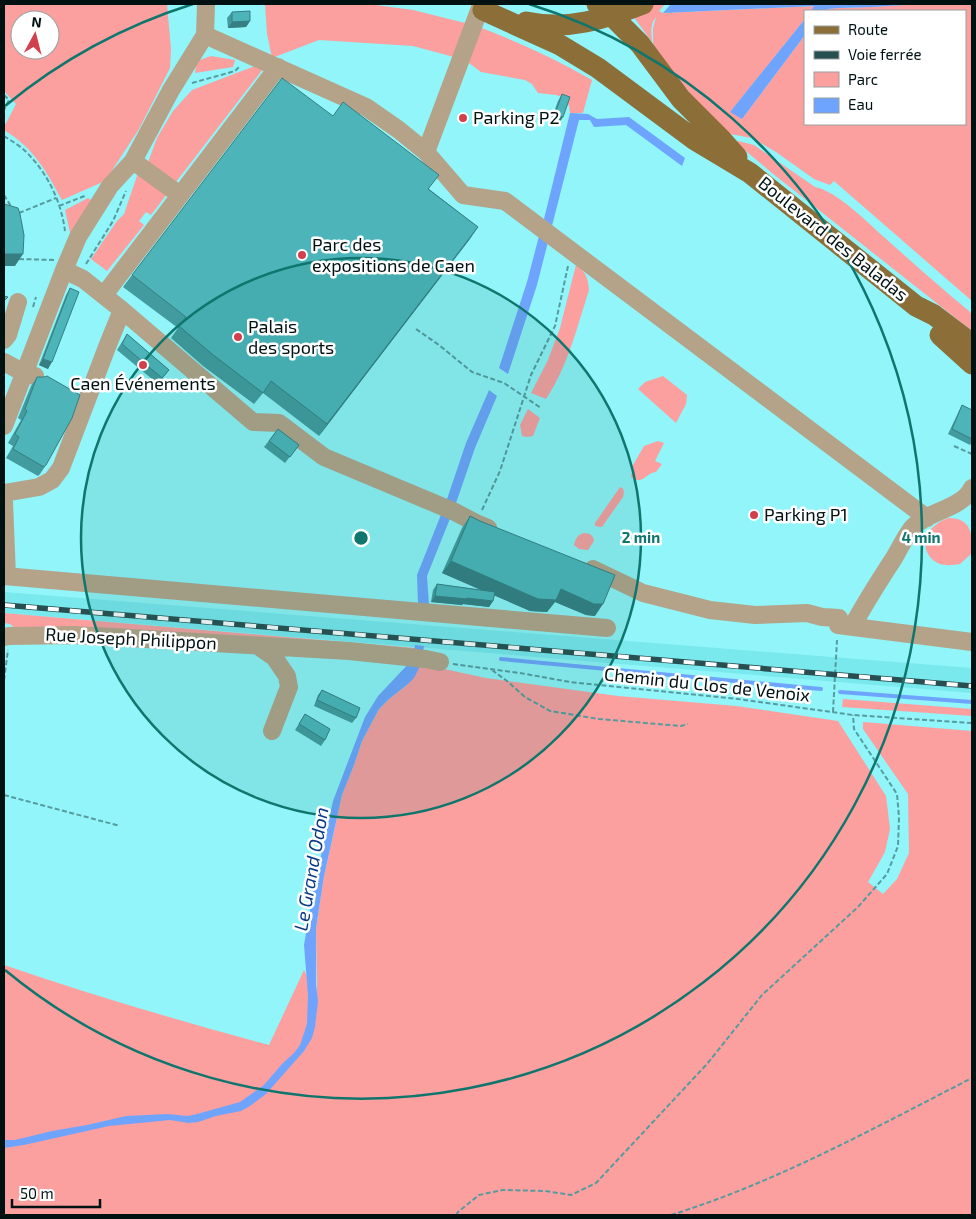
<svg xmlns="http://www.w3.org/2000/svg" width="976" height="1219" viewBox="0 0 976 1219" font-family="'Exo 2',sans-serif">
<rect width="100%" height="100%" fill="#91f5fa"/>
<path fill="#79e9ee" d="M 4,592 L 972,668 L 972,693 L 4,613 Z"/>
<path fill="#fc9f9f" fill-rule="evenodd" d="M 4,4 L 167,4 L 171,49 L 170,68 L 139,129 L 105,181 L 62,200 C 46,171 34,148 4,130 L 4,127 L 16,104 L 4,91 ZM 20,20 L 50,20 L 50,50 L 20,50 Z
M 265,4 L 368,4 L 413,10 L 469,24 L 454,57 L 413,46 L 319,40 L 272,58 L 267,34 Z
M 654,4 L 665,4 L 659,11 L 663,13 L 815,6 L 811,11 L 805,11 L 805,19 L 731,111 L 742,119 L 805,35 L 805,124 L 965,124 L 965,11 L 825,11 L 828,9 L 838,8 L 870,7 L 919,4 L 972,4 L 972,301 L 834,181 L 830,185 L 814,179 L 776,152 L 752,138 L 730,134 L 699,105 L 668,66 L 653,44 L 653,28 L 656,17 C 650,24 651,33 652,42 L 633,16 L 641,10 Z
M 479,27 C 518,42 556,59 592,80 L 583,113 L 570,113 L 569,105 L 562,102 L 563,97 L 556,95 L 538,93 L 532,84 L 525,80 L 481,72 L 469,63 L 470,57 Z
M 211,56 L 235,60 L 233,67 L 195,73 L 197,61 Z
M 255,66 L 263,69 L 176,182 L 147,165 L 157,138 L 173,111 L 192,90 Z
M 738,141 L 754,145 L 815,187 C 837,191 868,223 885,238 C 913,263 941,288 969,311 L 972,315 L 972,331 L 772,173 L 740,146 L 737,142 Z
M 138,173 L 167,194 L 151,215 L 146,212 L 139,221 L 144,225 L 107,271 L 91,259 L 117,221 L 124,214 Z
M 88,198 L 91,200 L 71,237 L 65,210 Z
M 576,265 C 586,272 588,278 589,290 C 577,327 568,366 546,399 L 531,393 L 548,360 L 560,328 Z
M 663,376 L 687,395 L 686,404 L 676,423 L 638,389 L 645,382 Z
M 528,409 L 540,418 L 533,436 L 527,437 L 522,436 L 520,425 Z
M 658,441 L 664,443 L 655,461 L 662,464 L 656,472 C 645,473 643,486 631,477 L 633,465 L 644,446 Z
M 620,487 C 625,488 624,493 623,497 L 602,527 L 600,527 L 595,526 L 595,523 Z
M 948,518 C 972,518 972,534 972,553 L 960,564 C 954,565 946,566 940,564 C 935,562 931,559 928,554 C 919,537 933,524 948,518 Z
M 584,533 L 590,534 L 593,537 L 594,541 L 588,550 L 579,549 L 574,545 C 576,538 577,535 584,533 Z
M 4,613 L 415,648 L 414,655 L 17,630 L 10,624 L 4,623 Z
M 421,664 L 486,678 L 618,696 L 736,706 L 838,721 L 886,796 L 890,829 L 885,852 L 868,882 L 883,894 L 897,879 L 909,853 L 908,794 L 863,729 L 863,722 L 972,731 L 972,1215 L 4,1215 L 4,965 C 91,995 180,1021 269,1045 L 304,970 L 317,997 L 316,928 L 324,876 L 342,795 L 354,765 L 362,741 L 379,709 L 389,699 L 408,684 Z
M 843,699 L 972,709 L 972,716 L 842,707 Z"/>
<path fill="#6ea4fd" d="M 671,4 L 919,4 L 872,7 L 838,8 L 828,9 L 825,11 L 811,11 L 814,6 L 663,13 Z
M 805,19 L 805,35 L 742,119 L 730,112 Z
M 570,113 L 588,114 L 597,119 L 629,117 L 685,158 L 682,166 L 626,125 L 594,127 L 590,120 L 579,120 L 552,226 L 544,219 Z
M 539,236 L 548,242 L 537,285 L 508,374 L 499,368 L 527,282 Z
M 489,390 L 497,396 L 475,448 L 455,506 L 427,576 L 429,605 L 418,604 L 417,575 L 446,502 L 466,443 Z
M 415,645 L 424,646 L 421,664 L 414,678 L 408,684 L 389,699 L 379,709 L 362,741 L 354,765 L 342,795 L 324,876 L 316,928 L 316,984 L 318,1001 L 315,1027 L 312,1038 L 304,1051 L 266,1094 L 250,1106 L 241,1111 L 216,1116 L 198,1122 L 188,1123 L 170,1120 L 109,1126 L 24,1145 L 4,1148 L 4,1140 L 15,1140 L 52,1131 L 87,1125 L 126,1116 L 167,1114 L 188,1116 L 197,1114 L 240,1102 L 264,1085 L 282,1064 L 294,1053 L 300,1045 L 307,1024 L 308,995 L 304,945 L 313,892 L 333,801 L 365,717 L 378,696 L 411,661 L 414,655 Z"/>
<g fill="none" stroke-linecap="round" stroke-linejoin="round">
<path stroke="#6ea4fd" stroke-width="4" d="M 501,659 L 821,689
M 840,692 L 972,702"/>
<path stroke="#589b9f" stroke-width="2" stroke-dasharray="5 2.5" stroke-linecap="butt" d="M 192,83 L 235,71 L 239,67
M 4,95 L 9,100 L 4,110
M 4,136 C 10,140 17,144 23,149 C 46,170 61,200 65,231
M 4,195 L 12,208
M 59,206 L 87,195
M 19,213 L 56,198
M 19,259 L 54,260
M 86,264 L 113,221 L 126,191
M 33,307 L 36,297
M 416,329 L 439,345 L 472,372 L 504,383 L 541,408
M 954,446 L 972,454
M 482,510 L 500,471 L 531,375 L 555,326 L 568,266
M 453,664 L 520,673 L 570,682 L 738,699 L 853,715 L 972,723
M 492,670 L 507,681 L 525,697 L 550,711 L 599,719 L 681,726 L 688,724
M 4,680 L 8,650
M 833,712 L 837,640
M 4,795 L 120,826
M 456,1215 L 458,1212 L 479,1195 L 503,1190 L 545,1191 L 571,1195 L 596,1183 L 707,1064 L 762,995 L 858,907 L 887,874 L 898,846 L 899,817 L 897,794 L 854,729 L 853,715
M 671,1215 C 777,1182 874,1128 972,1078"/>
<path stroke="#b4a388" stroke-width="18" d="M 205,35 L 366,107 L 399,130 L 426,152 L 463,195 L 505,201 L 927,518
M 426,152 L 480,8
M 133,161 L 180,195
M 64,270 L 83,279 L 122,310 L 253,422 L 279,423 L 324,457 L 453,511 L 476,523 L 488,528
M 104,295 L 278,67
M 4,340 L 8,335 L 18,302
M 4,362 L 24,373 L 35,376
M 4,426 L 64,270 L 78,237 L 110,186 L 133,161 L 171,90 L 205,35 L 206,4
M 4,493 L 39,487 L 52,480 L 61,468 L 107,347 L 122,310
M 4,502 L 7,576
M 593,569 L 643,593 L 710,610 L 755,615 L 807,613 L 822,617 L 839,618 L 838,625 L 972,642
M 4,576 L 607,628
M 852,627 C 865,603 879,581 894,558 C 900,548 905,537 912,528 C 927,511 962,509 972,488
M 4,637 L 9,636 L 74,635 L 113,637 L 349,651 L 426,659 L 440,662
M 258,646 L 274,657 L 287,676 L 289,687 L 272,731"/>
<path stroke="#8c6e39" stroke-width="21" d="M 597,4 L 612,16 L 640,44 L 681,99 L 721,139 L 737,157
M 483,10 L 560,45 L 598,68 L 695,140 L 750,173 L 916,306 L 934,315 L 972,344
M 526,22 C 568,31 604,19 643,4
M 940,335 L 972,364"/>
<g stroke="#274e50" stroke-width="5.5">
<path id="rail" d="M 4,605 L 972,686"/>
</g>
<use href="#rail" stroke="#fff" stroke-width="4" stroke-dasharray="11" stroke-linecap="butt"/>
</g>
<path fill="#429b9f" d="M 232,12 L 250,21 L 246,27 L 228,28 L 227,18 Z
M 562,94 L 559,123 L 551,120 L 558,101 Z
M 429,189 L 478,227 L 319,436 L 263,393 L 254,404 L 203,366 L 171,338 L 178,328 L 123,287 L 132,275 Z
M 70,288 L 48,369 L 39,365 L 66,295 Z
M 127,334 L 169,370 L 158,384 L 117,350 Z
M 37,377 L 46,465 L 40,474 L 38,476 L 6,458 L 13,446 L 8,443 L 21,420 L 18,418 L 31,386 Z
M 962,405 L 972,410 L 972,442 L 970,445 L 948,434 L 959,411 Z
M 278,429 L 299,445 L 285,463 L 264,447 Z
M 470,516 L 595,616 L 586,615 L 555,602 L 547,612 L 530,611 L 494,595 L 493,601 L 489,607 L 463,604 L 462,605 L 431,602 L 433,590 L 437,584 L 483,591 L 442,573 L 462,528 Z
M 322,690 L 356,718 L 352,723 L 314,706 L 318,695 Z
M 305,714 L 325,740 L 321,746 L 295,730 Z"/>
<path fill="#367e82" d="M 250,21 L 246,27 L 228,28 L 232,22 Z
M 555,114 L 563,117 L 559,123 L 551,120 Z
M 478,227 L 470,239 L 319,436 L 327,424 Z
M 4,254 L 23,254 L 15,266 L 4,266 Z
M 43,359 L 52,362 L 48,369 L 39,365 Z
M 451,561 L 561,589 L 603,604 L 595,616 L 586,615 L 555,602 L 547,612 L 530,611 L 442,573 Z
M 435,596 L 467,598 L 493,601 L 489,607 L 463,604 L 462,605 L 431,602 Z"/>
<path fill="#4db4b9" stroke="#367e82" d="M 250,11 L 250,21 L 232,22 L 232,12 Z
M 282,78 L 333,116 L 343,102 L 439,175 L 428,189 L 478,227 L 327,424 L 271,381 L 263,393 L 212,354 L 179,326 L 186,317 L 132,275 Z
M 562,94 L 570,97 L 563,117 L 555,114 Z
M 4,204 L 18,208 L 20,214 L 24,235 L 23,254 L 4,254 Z
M 70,288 L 79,292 L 52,362 L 43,359 Z
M 4,296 L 8,297 L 4,301 Z
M 127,334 L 169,370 L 162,378 L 122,344 Z
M 47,376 L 80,395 L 72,418 L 46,465 L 44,467 L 13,449 L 19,437 L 15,434 L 27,411 L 25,409 L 37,377 L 44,377 Z
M 962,405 L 972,410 L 972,439 L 952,429 Z
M 278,429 L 299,445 L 290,457 L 269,441 Z
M 470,516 L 480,521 L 615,575 L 603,604 L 594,604 L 561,589 L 556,600 L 538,599 L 451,561 Z
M 437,584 L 495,592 L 493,601 L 467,598 L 467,599 L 435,596 Z
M 322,690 L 360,708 L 356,718 L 317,700 Z
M 305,714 L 330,729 L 325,740 L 299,724 Z"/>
<circle cx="361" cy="538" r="280" fill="#0f766e" fill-opacity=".12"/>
<g fill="none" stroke="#0f766e" stroke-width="2.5">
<circle cx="361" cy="538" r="280"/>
<path d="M5 106A560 560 0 0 1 193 4M529 4A560 560 0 1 1 5 970"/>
</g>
<g fill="#d1414d" stroke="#fff" stroke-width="2">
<circle cx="463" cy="118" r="5"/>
<circle cx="302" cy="255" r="5"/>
<circle cx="238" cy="337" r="5"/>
<circle cx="143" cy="365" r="5"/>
<circle cx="754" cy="515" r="5"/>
</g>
<g text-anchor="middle" stroke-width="5" stroke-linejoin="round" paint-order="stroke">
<g font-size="18" fill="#001112" stroke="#fff" text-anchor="start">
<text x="473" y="124">Parking P2</text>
<text x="312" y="251">Parc des<tspan x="312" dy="21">expositions de Caen</tspan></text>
<text x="248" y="333">Palais<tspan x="248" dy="21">des sports</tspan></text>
<text x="143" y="390" text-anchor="middle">Caen Événements</text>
<text x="764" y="521">Parking P1</text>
</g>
<g font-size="18" fill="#001112" stroke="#fff">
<text transform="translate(833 239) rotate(39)" y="6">Boulevard des Baladas</text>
<text transform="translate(131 639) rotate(3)" y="6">Rue Joseph Philippon</text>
<text transform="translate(707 685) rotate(6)" y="6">Chemin du Clos de Venoix</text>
</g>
<g font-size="19" font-style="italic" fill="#083a86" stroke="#fff">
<text transform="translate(311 869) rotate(-80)" y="7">Le Grand Odon</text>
</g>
</g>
<circle cx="361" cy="538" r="8" fill="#0f766e" stroke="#fff" stroke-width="2.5"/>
<g font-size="15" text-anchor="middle" font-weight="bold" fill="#0f766e" stroke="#fff" stroke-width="5" stroke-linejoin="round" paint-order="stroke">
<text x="641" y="543">2 min</text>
<text x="921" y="543">4 min</text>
</g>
<rect width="976" height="1219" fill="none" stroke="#001112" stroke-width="10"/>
<rect x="804" y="10" width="162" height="115" fill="#ffffff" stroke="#99a0a0"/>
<rect x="814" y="26" width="25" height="8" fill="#8c6e39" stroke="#99a0a0"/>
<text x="848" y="35" font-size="15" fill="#001112">Route</text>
<rect x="814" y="51" width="25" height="8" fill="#274e50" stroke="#99a0a0"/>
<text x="848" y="60" font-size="15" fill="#001112">Voie ferrée</text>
<rect x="814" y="72" width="25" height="15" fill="#fc9f9f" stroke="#99a0a0"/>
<text x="848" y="85" font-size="15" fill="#001112">Parc</text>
<rect x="814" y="98" width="25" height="15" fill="#6ea4fd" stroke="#99a0a0"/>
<text x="848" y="110" font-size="15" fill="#001112">Eau</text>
<g transform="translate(35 35) rotate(7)"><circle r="24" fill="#ffffff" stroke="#99a0a0"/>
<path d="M0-4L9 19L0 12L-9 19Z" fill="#d1414d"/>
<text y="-8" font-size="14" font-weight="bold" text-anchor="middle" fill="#001112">N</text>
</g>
<path d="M12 1199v8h88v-8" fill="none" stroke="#001112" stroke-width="2.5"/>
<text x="20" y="1199" font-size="15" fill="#001112" stroke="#ffffff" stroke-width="4" paint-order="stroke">50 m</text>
</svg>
